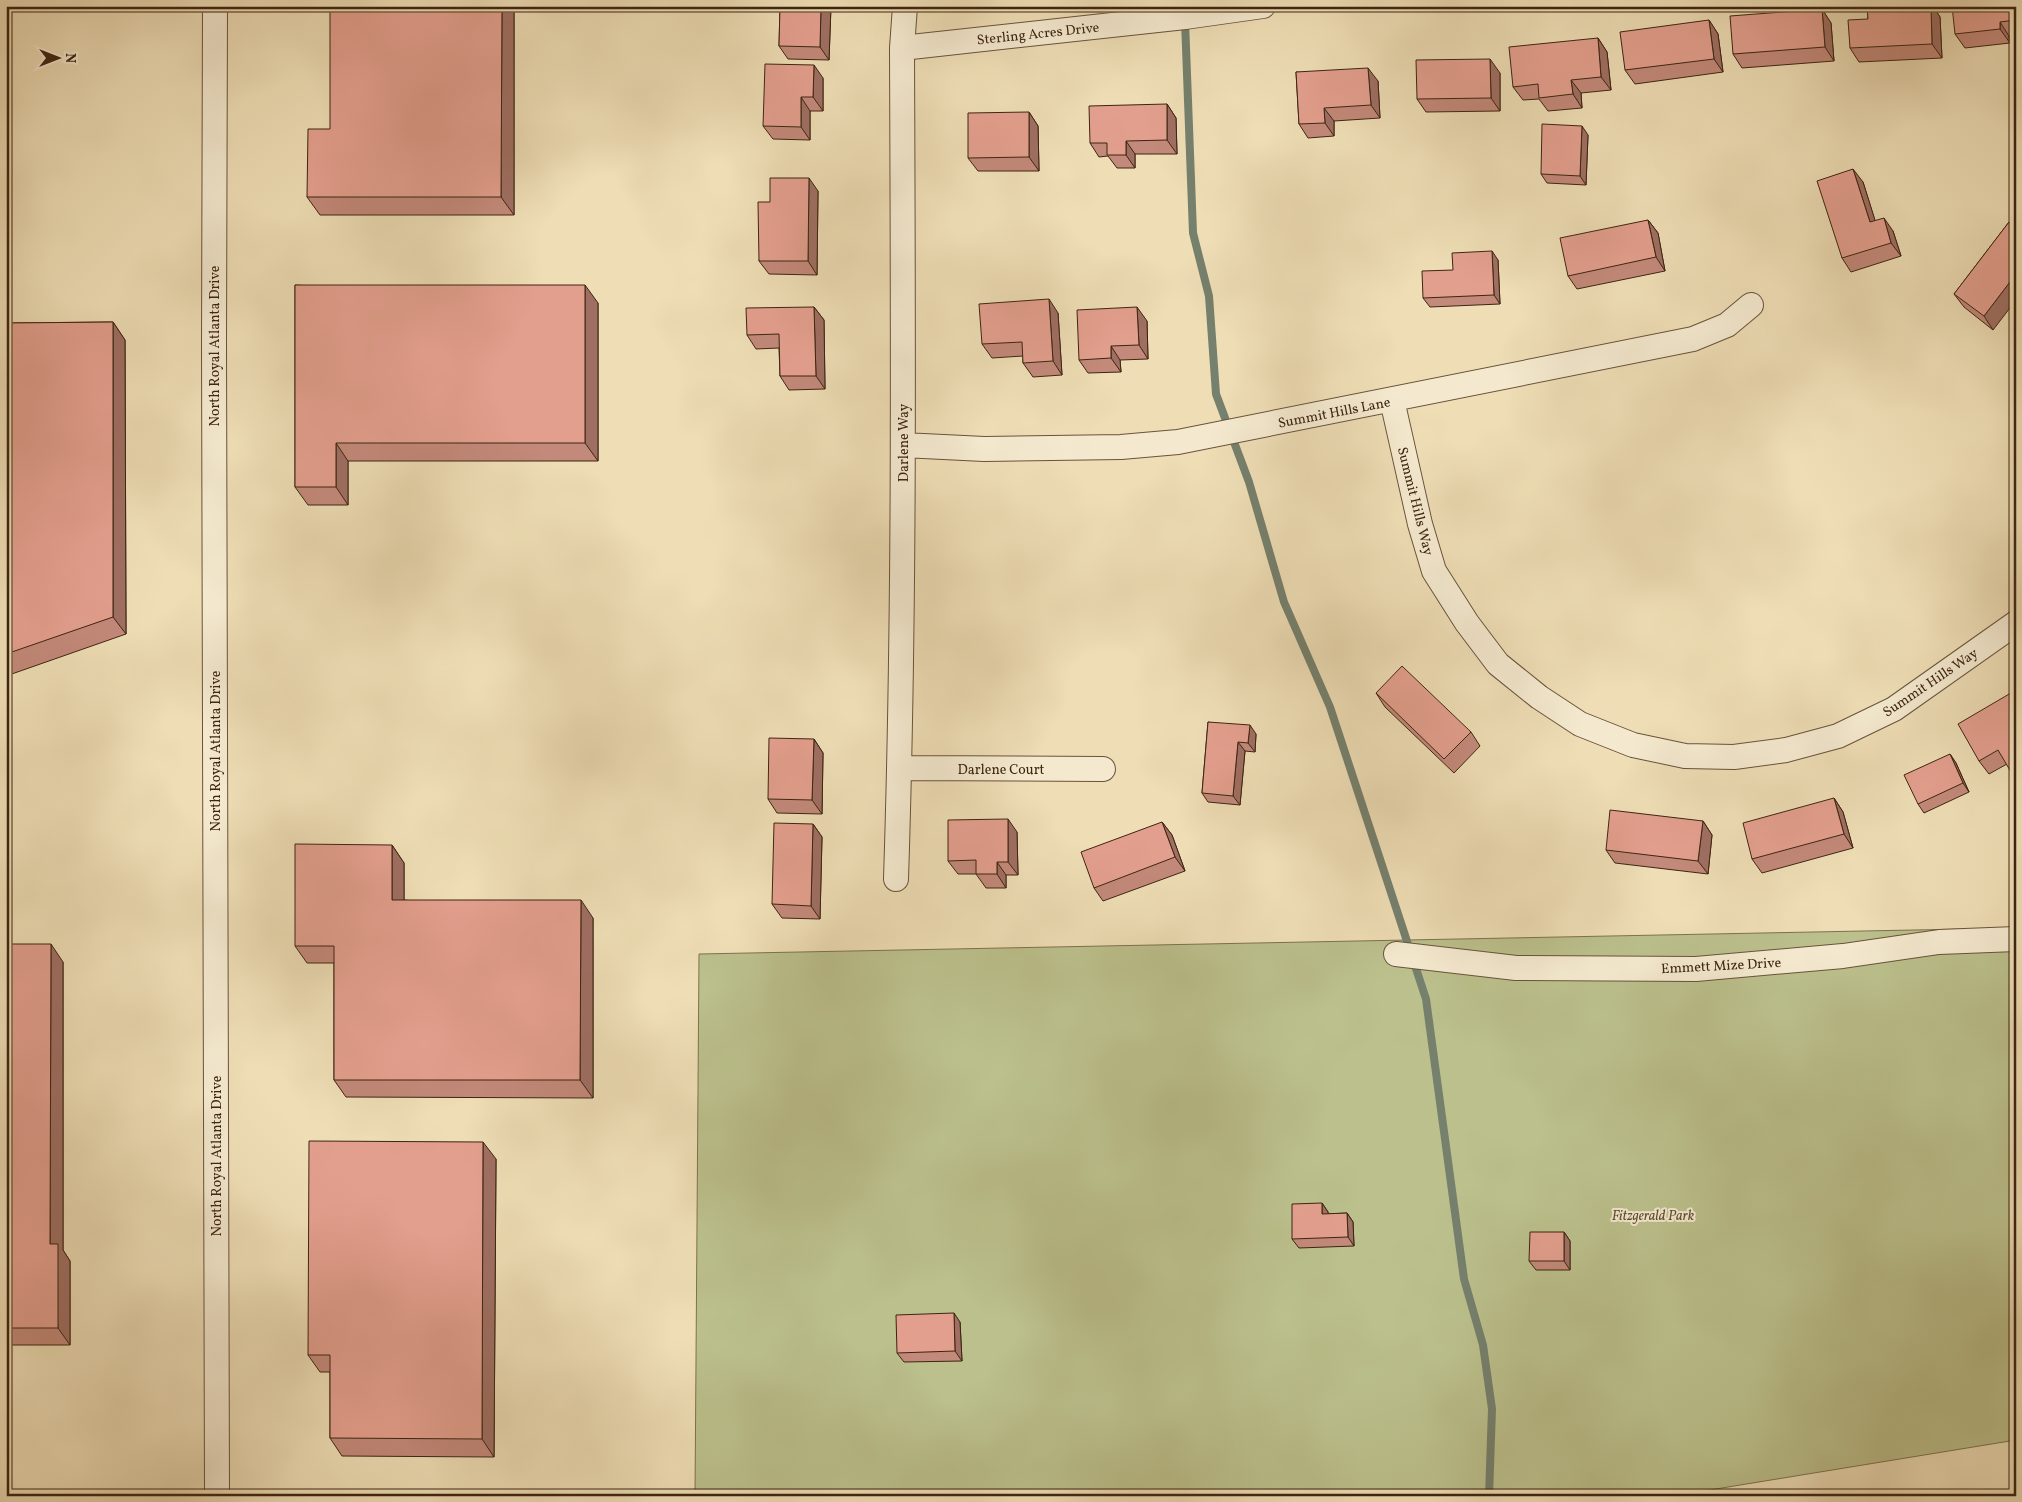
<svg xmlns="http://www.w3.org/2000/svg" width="2022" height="1502" viewBox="0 0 2022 1502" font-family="Vollkorn,serif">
<rect width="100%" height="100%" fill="#eeddb5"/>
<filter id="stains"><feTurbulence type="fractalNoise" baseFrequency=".004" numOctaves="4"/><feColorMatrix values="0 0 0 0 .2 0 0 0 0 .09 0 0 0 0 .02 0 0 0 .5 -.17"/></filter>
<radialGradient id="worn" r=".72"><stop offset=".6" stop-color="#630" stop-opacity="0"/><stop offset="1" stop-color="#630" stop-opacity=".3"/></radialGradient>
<path fill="#bbc08c" stroke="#7c724e" d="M 2016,928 L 2016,1440 L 1673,1496 L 695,1496 L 699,954 Z"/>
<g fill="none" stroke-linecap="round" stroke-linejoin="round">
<path stroke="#75806d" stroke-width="8" d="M 1185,21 L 1193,233 L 1209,296 L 1216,394 L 1249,482 L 1284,602 L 1330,707 L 1426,999 L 1464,1279 L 1483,1345 L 1492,1409 L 1489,1496"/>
<g stroke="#69533a" stroke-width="26">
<path id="minor" d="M 215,6 L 214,344 L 217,1496
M 902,48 L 1185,17 L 1263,6
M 1392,400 L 1420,524 L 1434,571 L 1467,623 L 1498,664 L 1539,697 L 1580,724 L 1633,745 L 1685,756 L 1734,757 L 1786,750 L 1838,736 L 1894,709 L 2016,623
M 903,445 L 984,449 L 1121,447 L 1178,442 L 1693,339 L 1727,325 L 1751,305
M 899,768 L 1103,769
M 896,879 C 905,602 903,325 902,48 L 905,6
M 1396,954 L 1516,968 L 1696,969 L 1843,956 L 1939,942 L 2016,939"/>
</g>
<use href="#minor" stroke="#f4e9cf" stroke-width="24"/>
</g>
<path fill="#c3897a" stroke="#3d2511" d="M 514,6 L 514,215 L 320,215 L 307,197 L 330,129 Z
M 780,6 L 831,6 L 829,60 L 788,59 L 779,46 Z
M 1867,6 L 1933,6 L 1940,17 L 1942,58 L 1859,62 L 1850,48 L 1868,19 Z
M 2016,6 L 2016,35 L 2009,36 L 2010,43 L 1965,48 L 1955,34 Z
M 1822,9 L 1831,23 L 1834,61 L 1742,68 L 1733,54 Z
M 1709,20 L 1718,34 L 1723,72 L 1635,84 L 1625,70 Z
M 1598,38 L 1607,52 L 1611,90 L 1581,93 L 1582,108 L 1548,111 L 1539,99 L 1523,100 L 1513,87 Z
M 1296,72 L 1378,81 L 1380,118 L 1334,121 L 1334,136 L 1308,138 L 1299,124 Z
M 1500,73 L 1500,111 L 1426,112 L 1417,99 Z
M 823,78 L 823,111 L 810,111 L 810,140 L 773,139 L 763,126 Z
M 1167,104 L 1176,118 L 1177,154 L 1135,154 L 1135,168 L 1117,168 L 1108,156 L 1099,157 L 1090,143 Z
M 1029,112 L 1038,126 L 1039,171 L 978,171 L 968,158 Z
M 1588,135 L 1586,185 L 1547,183 L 1541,174 Z
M 1863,182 L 1875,221 L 1893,231 L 1901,256 L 1851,272 L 1842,258 Z
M 818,191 L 817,275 L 769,274 L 759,261 L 770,202 Z
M 1648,220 L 1658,233 L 1665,271 L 1577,289 L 1568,276 Z
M 2009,222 L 1993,330 L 1964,307 L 1954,294 Z
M 1498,260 L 1500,304 L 1430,307 L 1423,298 L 1453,270 Z
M 295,285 L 598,303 L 598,461 L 348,461 L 348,505 L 308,505 L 295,487 Z
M 814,307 L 824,320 L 825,389 L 789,390 L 780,376 L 779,348 L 756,349 L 747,335 Z
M 1058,313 L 1062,375 L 1033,377 L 1023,363 L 1023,356 L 992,358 L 982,344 Z
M 1147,321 L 1148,359 L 1120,360 L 1121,372 L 1088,373 L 1079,360 Z
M 113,322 L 125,340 L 126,634 L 6,676 L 6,323 Z
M 2016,690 L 2016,778 L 2007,764 L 1989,774 L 1979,761 Z
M 1376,693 L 1471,732 L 1480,746 L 1454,773 L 1385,707 Z
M 1208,722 L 1256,734 L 1255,752 L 1245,751 L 1240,805 L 1208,802 L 1202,793 Z
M 814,739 L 823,753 L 822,814 L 777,813 L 768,799 Z
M 1950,754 L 1956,763 L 1969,792 L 1924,813 L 1918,804 Z
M 1834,798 L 1843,812 L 1853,848 L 1762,873 L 1752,859 Z
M 1703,821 L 1712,835 L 1708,874 L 1615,863 L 1606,850 Z
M 1162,822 L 1172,835 L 1185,871 L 1103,901 L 1094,888 Z
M 813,824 L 822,837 L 820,919 L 782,918 L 772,904 Z
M 1017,832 L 1018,875 L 1006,875 L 1006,888 L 986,888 L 976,874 L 958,874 L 948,861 Z
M 392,845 L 404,863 L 404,900 L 593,918 L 593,1098 L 346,1097 L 334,1080 L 334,963 L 307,963 L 295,946 Z
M 6,944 L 63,962 L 63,1250 L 70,1261 L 70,1345 L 6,1345 Z
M 496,1159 L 494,1457 L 342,1456 L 330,1438 L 330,1372 L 320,1372 L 308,1355 Z
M 1322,1203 L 1328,1212 L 1328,1214 L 1347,1213 L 1353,1222 L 1354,1246 L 1299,1248 L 1292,1239 Z
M 1564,1232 L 1570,1241 L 1570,1270 L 1536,1270 L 1529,1261 Z
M 960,1322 L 962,1361 L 904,1362 L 897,1353 Z"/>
<path fill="#9f6f63" stroke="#3d2511" d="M 502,6 L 514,6 L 514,215 L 501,197 Z
M 821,6 L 831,6 L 829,60 L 820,47 Z
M 1931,6 L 1933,6 L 1940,17 L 1942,58 L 1932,44 Z
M 1822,9 L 1831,23 L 1834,61 L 1825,47 Z
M 1709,20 L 1718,34 L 1723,72 L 1714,59 Z
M 2000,22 L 2009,36 L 2010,43 L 2000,29 Z
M 1598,38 L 1607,52 L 1611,90 L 1601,77 Z
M 1490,59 L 1500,73 L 1500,111 L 1491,98 Z
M 814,65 L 823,78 L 823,111 L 813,97 Z
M 1368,68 L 1378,81 L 1380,118 L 1371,105 Z
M 1571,80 L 1581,93 L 1582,108 L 1573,94 Z
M 801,97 L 810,111 L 810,140 L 801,127 Z
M 1167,104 L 1176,118 L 1177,154 L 1167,140 Z
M 1324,108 L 1334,121 L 1334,136 L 1325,123 Z
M 1029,112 L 1038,126 L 1039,171 L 1029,157 Z
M 1582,126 L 1588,135 L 1586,185 L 1580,176 Z
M 1126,141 L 1135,154 L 1135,168 L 1126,155 Z
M 1853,169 L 1863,182 L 1880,236 L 1870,222 Z
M 809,178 L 818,191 L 817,275 L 808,261 Z
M 1884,218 L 1893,231 L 1901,256 L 1891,243 Z
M 1648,220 L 1658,233 L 1665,271 L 1656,257 Z
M 1492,251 L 1498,260 L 1500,304 L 1494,295 Z
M 2016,274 L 2016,300 L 1993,330 L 1984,316 Z
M 585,285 L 598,303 L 598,461 L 585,443 Z
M 1049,299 L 1058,313 L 1062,375 L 1053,361 Z
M 814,307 L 824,320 L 825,389 L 816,376 Z
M 1137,307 L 1147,321 L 1148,359 L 1139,345 Z
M 113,322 L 125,340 L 126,634 L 113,617 Z
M 1111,346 L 1120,360 L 1121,372 L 1111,358 Z
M 336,443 L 348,461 L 348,505 L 336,487 Z
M 1250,725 L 1256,734 L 1255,752 L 1248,743 Z
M 814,739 L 823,753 L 822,814 L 812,800 Z
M 1238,742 L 1245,751 L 1240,805 L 1233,796 Z
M 1950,754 L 1956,763 L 1969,792 L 1963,783 Z
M 1834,798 L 1843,812 L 1853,848 L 1844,834 Z
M 1008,819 L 1017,832 L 1018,875 L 1008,862 Z
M 1703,821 L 1712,835 L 1708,874 L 1698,861 Z
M 1162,822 L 1172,835 L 1185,871 L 1175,857 Z
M 813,824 L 822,837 L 820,919 L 811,906 Z
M 392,845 L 404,863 L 404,917 L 392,900 Z
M 997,862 L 1006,875 L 1006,888 L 997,874 Z
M 581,900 L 593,918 L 593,1098 L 580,1080 Z
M 51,944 L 63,962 L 63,1250 L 70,1261 L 70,1345 L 58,1328 L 50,1244 Z
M 483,1142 L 496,1159 L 494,1457 L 482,1439 Z
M 1322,1203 L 1328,1212 L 1329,1223 L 1322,1214 Z
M 1347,1213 L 1353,1222 L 1354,1246 L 1348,1237 Z
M 1564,1232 L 1570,1241 L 1570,1270 L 1564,1261 Z
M 954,1313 L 960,1322 L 962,1361 L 955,1351 Z"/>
<path fill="#e39f8e" stroke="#3d2511" d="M 330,6 L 502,6 L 501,197 L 307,197 L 308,129 L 330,129 Z
M 780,6 L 821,6 L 820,47 L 779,46 Z
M 1867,6 L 1931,6 L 1932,44 L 1850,48 L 1848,20 L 1868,19 Z
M 1952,6 L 2016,6 L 2016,20 L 2000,22 L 2000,29 L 1955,34 Z
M 1822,9 L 1825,47 L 1733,54 L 1730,16 Z
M 1709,20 L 1714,59 L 1625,70 L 1620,32 Z
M 1598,38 L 1601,77 L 1571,80 L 1573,94 L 1539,98 L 1538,84 L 1513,87 L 1509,47 Z
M 1490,59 L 1491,98 L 1417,99 L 1416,60 Z
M 765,64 L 814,65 L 813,97 L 801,97 L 801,127 L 763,126 Z
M 1368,68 L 1371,105 L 1324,108 L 1325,123 L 1299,124 L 1296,72 Z
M 1167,104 L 1167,140 L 1126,141 L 1126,155 L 1107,155 L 1107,143 L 1090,143 L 1089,106 Z
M 1029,112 L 1029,157 L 968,158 L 968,113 Z
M 1542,124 L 1582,126 L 1580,176 L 1541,174 Z
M 1853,169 L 1870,222 L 1884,218 L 1891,243 L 1842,258 L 1817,181 Z
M 770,178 L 809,178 L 808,261 L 759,261 L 758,202 L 770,202 Z
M 1648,220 L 1656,257 L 1568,276 L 1560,238 Z
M 2009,222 L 2016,227 L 2016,274 L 1984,316 L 1954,294 Z
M 1492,251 L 1494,295 L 1423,298 L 1422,271 L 1453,270 L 1452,253 Z
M 295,285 L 585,285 L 585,443 L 336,443 L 336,487 L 295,487 Z
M 1049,299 L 1053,361 L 1023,363 L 1022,342 L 982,344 L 979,304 Z
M 814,307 L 816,376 L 780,376 L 779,334 L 747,335 L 746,308 Z
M 1137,307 L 1139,345 L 1111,346 L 1111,358 L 1079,360 L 1077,310 Z
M 113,322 L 113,617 L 6,654 L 6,323 Z
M 1402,666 L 1471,732 L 1444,759 L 1376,693 Z
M 2016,690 L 2016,769 L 2011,772 L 1998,750 L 1979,761 L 1958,724 Z
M 1208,722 L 1250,725 L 1248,743 L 1238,742 L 1233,796 L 1202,793 Z
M 769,738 L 814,739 L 812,800 L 768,799 Z
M 1950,754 L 1963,783 L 1918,804 L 1904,775 Z
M 1834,798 L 1844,834 L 1752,859 L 1743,823 Z
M 1610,810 L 1703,821 L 1698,861 L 1606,850 Z
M 1008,819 L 1008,862 L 997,862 L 997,874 L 976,874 L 976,860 L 948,861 L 948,820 Z
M 1162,822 L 1175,857 L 1094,888 L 1081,852 Z
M 774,823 L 813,824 L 811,906 L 772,904 Z
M 295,844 L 392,845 L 392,900 L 581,900 L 580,1080 L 334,1080 L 334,946 L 295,946 Z
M 6,944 L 51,944 L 50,1244 L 58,1244 L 58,1328 L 6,1328 Z
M 309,1141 L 483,1142 L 482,1439 L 330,1438 L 330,1355 L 308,1355 Z
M 1322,1203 L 1322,1214 L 1347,1213 L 1348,1237 L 1292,1239 L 1292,1204 Z
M 1530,1232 L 1564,1232 L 1564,1261 L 1529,1261 Z
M 954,1313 L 955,1351 L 897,1353 L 896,1315 Z"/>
<g text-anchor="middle" stroke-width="4" stroke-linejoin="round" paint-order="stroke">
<g font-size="14" fill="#3d2511" stroke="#f4e9cf">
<text transform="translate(1038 33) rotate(-6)" y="5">Sterling Acres Drive</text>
<text transform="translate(214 346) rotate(-90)" y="5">North Royal Atlanta Drive</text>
<text transform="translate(1334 412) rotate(-11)" y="5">Summit Hills Lane</text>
<text transform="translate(903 443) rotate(-90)" y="5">Darlene Way</text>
<text transform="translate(1416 501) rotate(76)" y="5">Summit Hills Way</text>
<text transform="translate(1930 682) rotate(-34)" y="5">Summit Hills Way</text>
<text transform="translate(215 751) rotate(-90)" y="5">North Royal Atlanta Drive</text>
<text x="1001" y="774">Darlene Court</text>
<text transform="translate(1721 965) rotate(-3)" y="5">Emmett Mize Drive</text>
<text transform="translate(216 1156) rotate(-90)" y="5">North Royal Atlanta Drive</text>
</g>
<g font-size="14" font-style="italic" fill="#5c4c30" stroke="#f4e9cf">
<text x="1653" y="1220">Fitzgerald Park</text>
</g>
</g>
<rect width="2022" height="1502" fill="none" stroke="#eeddb5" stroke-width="25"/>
<rect x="8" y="8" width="2007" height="1487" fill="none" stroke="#3d2511" stroke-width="2.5"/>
<rect x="12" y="12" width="1997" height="1477" fill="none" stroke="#3d2511"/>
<g transform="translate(58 58) rotate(90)" stroke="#f4e9cf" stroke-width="4" paint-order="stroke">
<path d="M0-4L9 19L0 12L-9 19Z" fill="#3d2511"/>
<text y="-8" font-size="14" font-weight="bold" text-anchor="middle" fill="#3d2511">N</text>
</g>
<rect width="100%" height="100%" filter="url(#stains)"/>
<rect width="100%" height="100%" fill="url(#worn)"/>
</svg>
